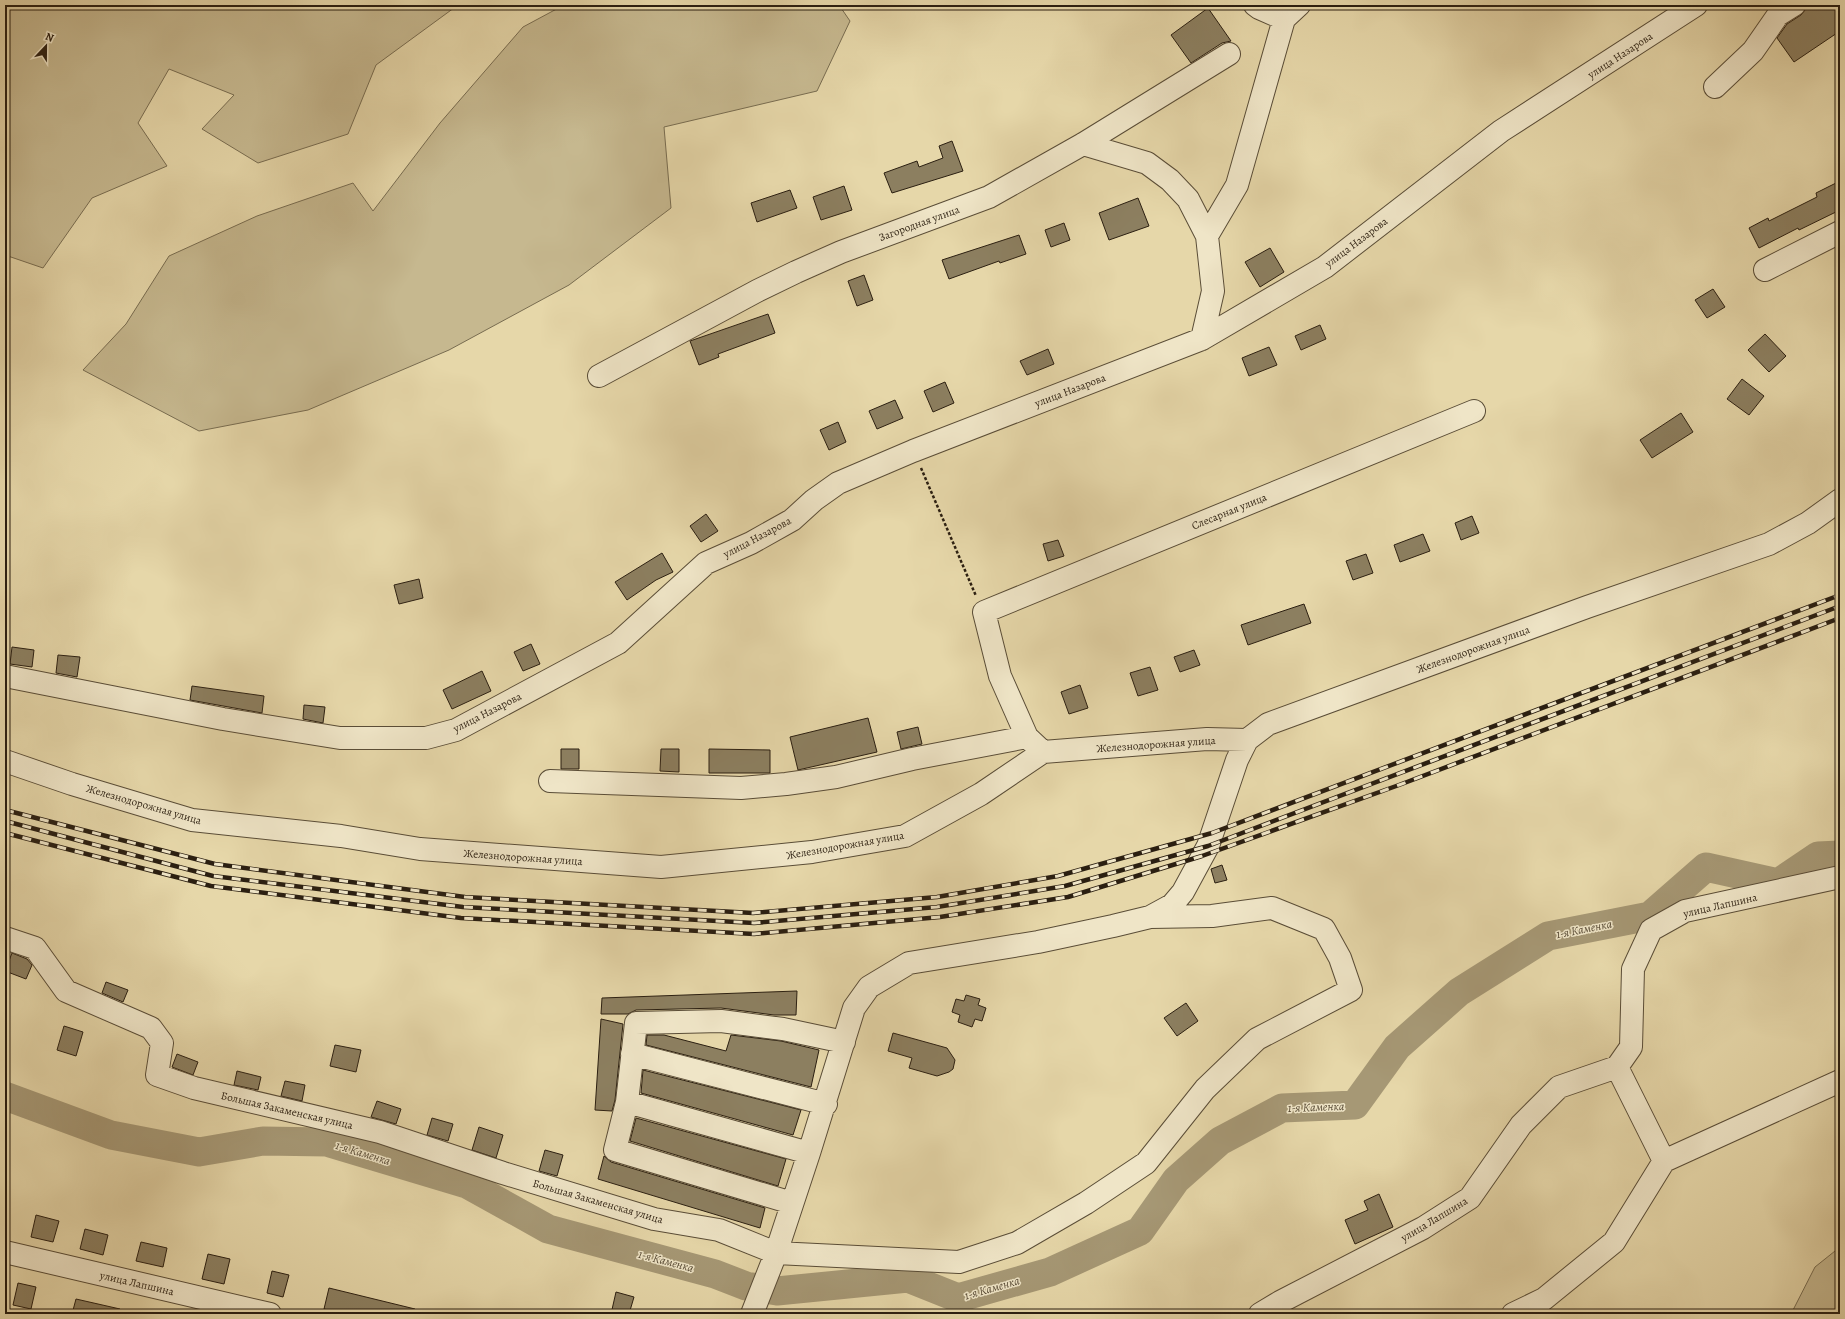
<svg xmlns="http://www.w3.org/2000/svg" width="1845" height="1319" viewBox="0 0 1845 1319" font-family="Alegreya,serif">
<rect width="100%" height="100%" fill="#e6d7a9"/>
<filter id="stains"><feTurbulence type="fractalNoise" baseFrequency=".005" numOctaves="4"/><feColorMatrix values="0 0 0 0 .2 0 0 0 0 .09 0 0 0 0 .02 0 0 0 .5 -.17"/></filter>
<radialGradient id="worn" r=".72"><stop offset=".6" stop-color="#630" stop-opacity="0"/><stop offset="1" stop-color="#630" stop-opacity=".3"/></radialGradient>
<path fill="#c6b88f" stroke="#786c50" d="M 5,5 L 458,5 L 376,65 L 348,134 L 258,163 L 202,129 L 234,95 L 169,69 L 138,123 L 167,166 L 92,198 L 43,268 L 5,255 Z
M 564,5 L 839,5 L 850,21 L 817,91 L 664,127 L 671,208 L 569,285 L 449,350 L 308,410 L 199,431 L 83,370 L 126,324 L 169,256 L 257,216 L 353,183 L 373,211 L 440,123 L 523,27 Z
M 1840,1247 L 1840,1314 L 1791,1314 L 1815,1267 Z"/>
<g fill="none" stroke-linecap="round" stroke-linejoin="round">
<path stroke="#a69875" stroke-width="29" d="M 5,1096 L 111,1135 L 199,1152 L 263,1141 L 327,1142 L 467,1184 L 548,1229 L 715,1274 L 746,1286 L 777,1291 L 908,1278 L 958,1298 L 1050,1272 L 1140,1231 L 1176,1180 L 1220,1141 L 1282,1108 L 1355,1105 L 1397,1047 L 1459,992 L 1548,936 L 1650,916 L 1706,867 L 1778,883 L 1818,856 L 1840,855"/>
</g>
<path fill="#8c7f60" stroke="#2b1f11" d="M 1809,5 L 1837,5 L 1840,10 L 1840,31 L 1794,62 L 1777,38 L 1787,24 L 1801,15 Z
M 1208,8 L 1231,41 L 1222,43 L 1191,63 L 1171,35 Z
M 952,141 L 963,171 L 892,193 L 884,173 L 917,161 L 919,167 L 943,158 L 939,146 Z
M 1840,181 L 1840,210 L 1799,230 L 1798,228 L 1759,248 L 1749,228 L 1768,218 L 1769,221 L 1817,197 L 1816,193 Z
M 844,186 L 852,210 L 821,220 L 813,197 Z
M 790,190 L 797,208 L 757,222 L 751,203 Z
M 1138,198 L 1149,226 L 1109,240 L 1099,213 Z
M 1064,223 L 1070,240 L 1051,247 L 1045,230 Z
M 1019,235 L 1026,254 L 1000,263 L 999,261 L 949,279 L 942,260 Z
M 1270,248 L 1284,272 L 1260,287 L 1245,262 Z
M 864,275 L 873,300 L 857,306 L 848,281 Z
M 1713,289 L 1725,307 L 1707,318 L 1695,300 Z
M 768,314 L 775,333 L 718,354 L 719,357 L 699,365 L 690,341 Z
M 1320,325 L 1326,339 L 1301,350 L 1295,336 Z
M 1765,334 L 1786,356 L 1769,372 L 1748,350 Z
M 1269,347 L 1277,365 L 1249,376 L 1242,358 Z
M 1048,349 L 1054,364 L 1027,375 L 1020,361 Z
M 1742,379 L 1764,396 L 1749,415 L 1727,399 Z
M 945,382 L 954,403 L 933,412 L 924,391 Z
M 895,400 L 903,418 L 877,429 L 869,411 Z
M 1681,413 L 1693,432 L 1652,458 L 1640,440 Z
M 838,422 L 846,442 L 829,450 L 820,430 Z
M 706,514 L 718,531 L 701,542 L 690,526 Z
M 1472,516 L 1479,533 L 1461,540 L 1455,523 Z
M 1423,534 L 1430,551 L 1400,562 L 1394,545 Z
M 1058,540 L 1064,556 L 1048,561 L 1043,544 Z
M 662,553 L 673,572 L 656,580 L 627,600 L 615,582 Z
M 1366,554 L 1373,573 L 1353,580 L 1346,561 Z
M 419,579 L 423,598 L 399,604 L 394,585 Z
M 1304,604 L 1311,623 L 1248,645 L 1241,625 Z
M 531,644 L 540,664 L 523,671 L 514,652 Z
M 12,647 L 34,650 L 32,667 L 10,664 Z
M 1194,650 L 1200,665 L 1180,672 L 1174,657 Z
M 58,655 L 80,657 L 77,677 L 56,673 Z
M 1150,667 L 1158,690 L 1138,696 L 1130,673 Z
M 482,671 L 491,691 L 452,709 L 443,690 Z
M 1080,685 L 1088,708 L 1069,714 L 1061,692 Z
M 192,686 L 264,696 L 262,713 L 190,700 Z
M 304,705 L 325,707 L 323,723 L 303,719 Z
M 868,718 L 877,752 L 798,770 L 790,737 Z
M 918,727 L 922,744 L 901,749 L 897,732 Z
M 561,749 L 579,749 L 579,769 L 561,769 Z
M 661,749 L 679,749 L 679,772 L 660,771 Z
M 709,749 L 770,750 L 770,773 L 709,773 Z
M 1222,865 L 1227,880 L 1215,883 L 1211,869 Z
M 12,953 L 27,959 L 32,965 L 26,979 L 5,971 Z
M 106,982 L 128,990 L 123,1002 L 102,993 Z
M 797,991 L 796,1015 L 774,1015 L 721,1008 L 636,1010 L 628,1014 L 601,1014 L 602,998 Z
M 966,995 L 980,999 L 978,1005 L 986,1008 L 982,1021 L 975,1019 L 972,1027 L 958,1022 L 960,1015 L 952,1012 L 956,999 L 964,1001 Z
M 1186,1003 L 1198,1021 L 1177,1036 L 1164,1018 Z
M 601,1019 L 623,1024 L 615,1100 L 612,1111 L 595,1110 Z
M 64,1026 L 83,1032 L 76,1056 L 57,1050 Z
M 893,1033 L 947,1048 L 955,1060 L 953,1069 L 949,1072 L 937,1076 L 909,1068 L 912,1058 L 888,1051 Z
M 647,1035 L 664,1035 L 726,1051 L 731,1035 L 781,1041 L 819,1050 L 811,1087 L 646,1045 Z
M 335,1045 L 361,1050 L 356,1072 L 330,1066 Z
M 177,1054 L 198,1062 L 193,1075 L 172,1067 Z
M 643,1070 L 801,1110 L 793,1135 L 641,1093 Z
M 237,1071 L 261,1077 L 258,1090 L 234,1085 Z
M 285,1081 L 305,1085 L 302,1101 L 281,1096 Z
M 377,1101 L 401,1109 L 396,1124 L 371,1117 Z
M 432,1118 L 453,1124 L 448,1141 L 427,1135 Z
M 636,1118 L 786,1159 L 778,1186 L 630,1141 Z
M 479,1127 L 503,1135 L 496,1158 L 472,1150 Z
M 545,1150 L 563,1155 L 557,1176 L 539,1171 Z
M 604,1156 L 611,1162 L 765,1208 L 760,1228 L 598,1179 Z
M 1379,1194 L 1393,1227 L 1355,1244 L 1345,1220 L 1368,1210 L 1364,1201 Z
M 36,1215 L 59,1221 L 53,1242 L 31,1237 Z
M 85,1229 L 108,1235 L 103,1255 L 80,1249 Z
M 141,1242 L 167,1248 L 163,1267 L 136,1261 Z
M 208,1254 L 230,1259 L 224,1284 L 202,1279 Z
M 272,1271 L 289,1275 L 283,1297 L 267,1293 Z
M 18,1283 L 36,1287 L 31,1309 L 13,1305 Z
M 329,1288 L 415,1309 L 415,1314 L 347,1314 L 324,1309 Z
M 616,1292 L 634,1297 L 629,1314 L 611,1314 Z
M 76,1299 L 120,1309 L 119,1314 L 72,1314 Z"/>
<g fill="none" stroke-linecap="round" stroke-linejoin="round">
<g stroke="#5a4d37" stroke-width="24">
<path id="minor" d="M 1284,19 L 1299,5
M 1715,87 L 1753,51 L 1778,15 L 1794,5
M 1083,144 L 1147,163 L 1170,180 L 1188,199 L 1207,236
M 1765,270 L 1840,232
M 1202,339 L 1213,291 L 1207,236 L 1237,185 L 1284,19 L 1259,8 L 1255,5
M 599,376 L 757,291 L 796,272 L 841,252 L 989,197 L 1083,144 L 1229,54
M 5,676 L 223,719 L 340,738 L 426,738 L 456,730 L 618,643 L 706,563 L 751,543 L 792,520 L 814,500 L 838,483 L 913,451 L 1202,339 L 1325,267 L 1501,131 L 1696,5
M 1043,752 L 1027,737 L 1000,676 L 984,612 L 1474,411
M 5,761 L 72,784 L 192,820 L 341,836 L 420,849 L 661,867 L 812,852 L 905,836 L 981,794 L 1043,752 L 1207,739 L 1247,740 L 1268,724 L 1587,607 L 1769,544 L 1808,523 L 1840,500
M 550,781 L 741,788 L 786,784 L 836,777 L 912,759 L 1027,737
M 5,938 L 35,948 L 66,991 L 151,1028 L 162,1043 L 157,1075 L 194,1088 L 380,1132 L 503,1173 L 654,1219 L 719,1230 L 776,1253 L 959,1262 L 1017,1243 L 1086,1203 L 1146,1163 L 1205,1089 L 1257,1039 L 1351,990 L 1340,958 L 1324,929 L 1272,908 L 1212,916 L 1150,917
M 632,1054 L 826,1104
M 1617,1067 L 1631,1047 L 1633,969 L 1651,930 L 1685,911 L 1840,877
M 627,1102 L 809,1153
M 792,1203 L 615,1150 L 627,1102 L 636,1023 L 721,1021 L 783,1029 L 844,1042
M 5,1252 L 270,1314
M 752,1314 L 776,1253 L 809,1153 L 854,1008 L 869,987 L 909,963 L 1038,942 L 1113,926 L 1150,917 L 1172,905 L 1183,892 L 1208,846 L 1237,760 L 1247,740
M 1260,1314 L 1280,1302 L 1423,1228 L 1470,1198 L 1521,1125 L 1559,1087 L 1617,1067 L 1664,1161 L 1840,1081
M 1513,1314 L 1544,1299 L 1614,1242 L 1664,1161"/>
</g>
<path stroke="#2b1f11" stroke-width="2.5" stroke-dasharray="3 2" stroke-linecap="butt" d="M 921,468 L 976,596"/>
<use href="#minor" stroke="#efe5c7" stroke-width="22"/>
<g stroke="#2b1f11" stroke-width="4.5">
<path id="rail" d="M 5,810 L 215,864 L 465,897 L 753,913 L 937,897 L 1058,876 L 1212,833 L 1840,595
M 5,821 L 213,876 L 463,907 L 754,923 L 937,907 L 1065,886 L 1208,846 L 1840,606
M 5,833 L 211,886 L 461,918 L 754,934 L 940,917 L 1068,897 L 1202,856 L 1399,785 L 1840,618"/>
</g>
<use href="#rail" stroke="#efe5c7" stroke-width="3" stroke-dasharray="9" stroke-linecap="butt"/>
</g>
<g text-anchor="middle" stroke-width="3" stroke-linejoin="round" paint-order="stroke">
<g font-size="11" fill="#2b1f11" stroke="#efe5c7">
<text transform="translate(1620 55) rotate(-33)" y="4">улица Назарова</text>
<text transform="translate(919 223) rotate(-20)" y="4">Загородная улица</text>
<text transform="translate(1356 242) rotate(-37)" y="4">улица Назарова</text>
<text transform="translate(1070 390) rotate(-21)" y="4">улица Назарова</text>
<text transform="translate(1229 511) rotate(-22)" y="4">Слесарная улица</text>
<text transform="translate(757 537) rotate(-28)" y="4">улица Назарова</text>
<text transform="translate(1473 649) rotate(-20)" y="4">Железнодорожная улица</text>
<text transform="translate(487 712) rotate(-27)" y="4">улица Назарова</text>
<text transform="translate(1156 744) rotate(-4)" y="4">Железнодорожная улица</text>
<text transform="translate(144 804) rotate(16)" y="4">Железнодорожная улица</text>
<text transform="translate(845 845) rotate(-10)" y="4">Железнодорожная улица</text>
<text transform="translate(523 857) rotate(4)" y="4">Железнодорожная улица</text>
<text transform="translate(1720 905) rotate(-13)" y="4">улица Лапшина</text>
<text transform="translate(287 1110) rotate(13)" y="4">Большая Закаменская улица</text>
<text transform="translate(598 1201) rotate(16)" y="4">Большая Закаменская улица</text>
<text transform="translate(1434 1219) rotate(-31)" y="4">улица Лапшина</text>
<text transform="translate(137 1283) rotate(13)" y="4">улица Лапшина</text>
</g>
<g font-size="12" font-style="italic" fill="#564934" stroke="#efe5c7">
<text transform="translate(1584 929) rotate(-11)" y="4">1-я Каменка</text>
<text transform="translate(1316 1107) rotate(-2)" y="4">1-я Каменка</text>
<text transform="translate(363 1153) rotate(17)" y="4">1-я Каменка</text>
<text transform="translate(666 1261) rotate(15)" y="4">1-я Каменка</text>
<text transform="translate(992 1288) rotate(-16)" y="4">1-я Каменка</text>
</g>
</g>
<rect width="1845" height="1319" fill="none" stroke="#e6d7a9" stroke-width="20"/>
<rect x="6" y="6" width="1833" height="1307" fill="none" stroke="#2b1f11" stroke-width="2"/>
<rect x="10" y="10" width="1825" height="1299" fill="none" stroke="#2b1f11"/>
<g transform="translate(46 46) rotate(22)" stroke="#efe5c7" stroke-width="3" paint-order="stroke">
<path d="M0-3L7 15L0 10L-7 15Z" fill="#2b1f11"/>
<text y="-6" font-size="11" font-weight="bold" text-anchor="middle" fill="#2b1f11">N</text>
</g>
<rect width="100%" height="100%" filter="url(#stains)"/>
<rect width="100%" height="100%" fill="url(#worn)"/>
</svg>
